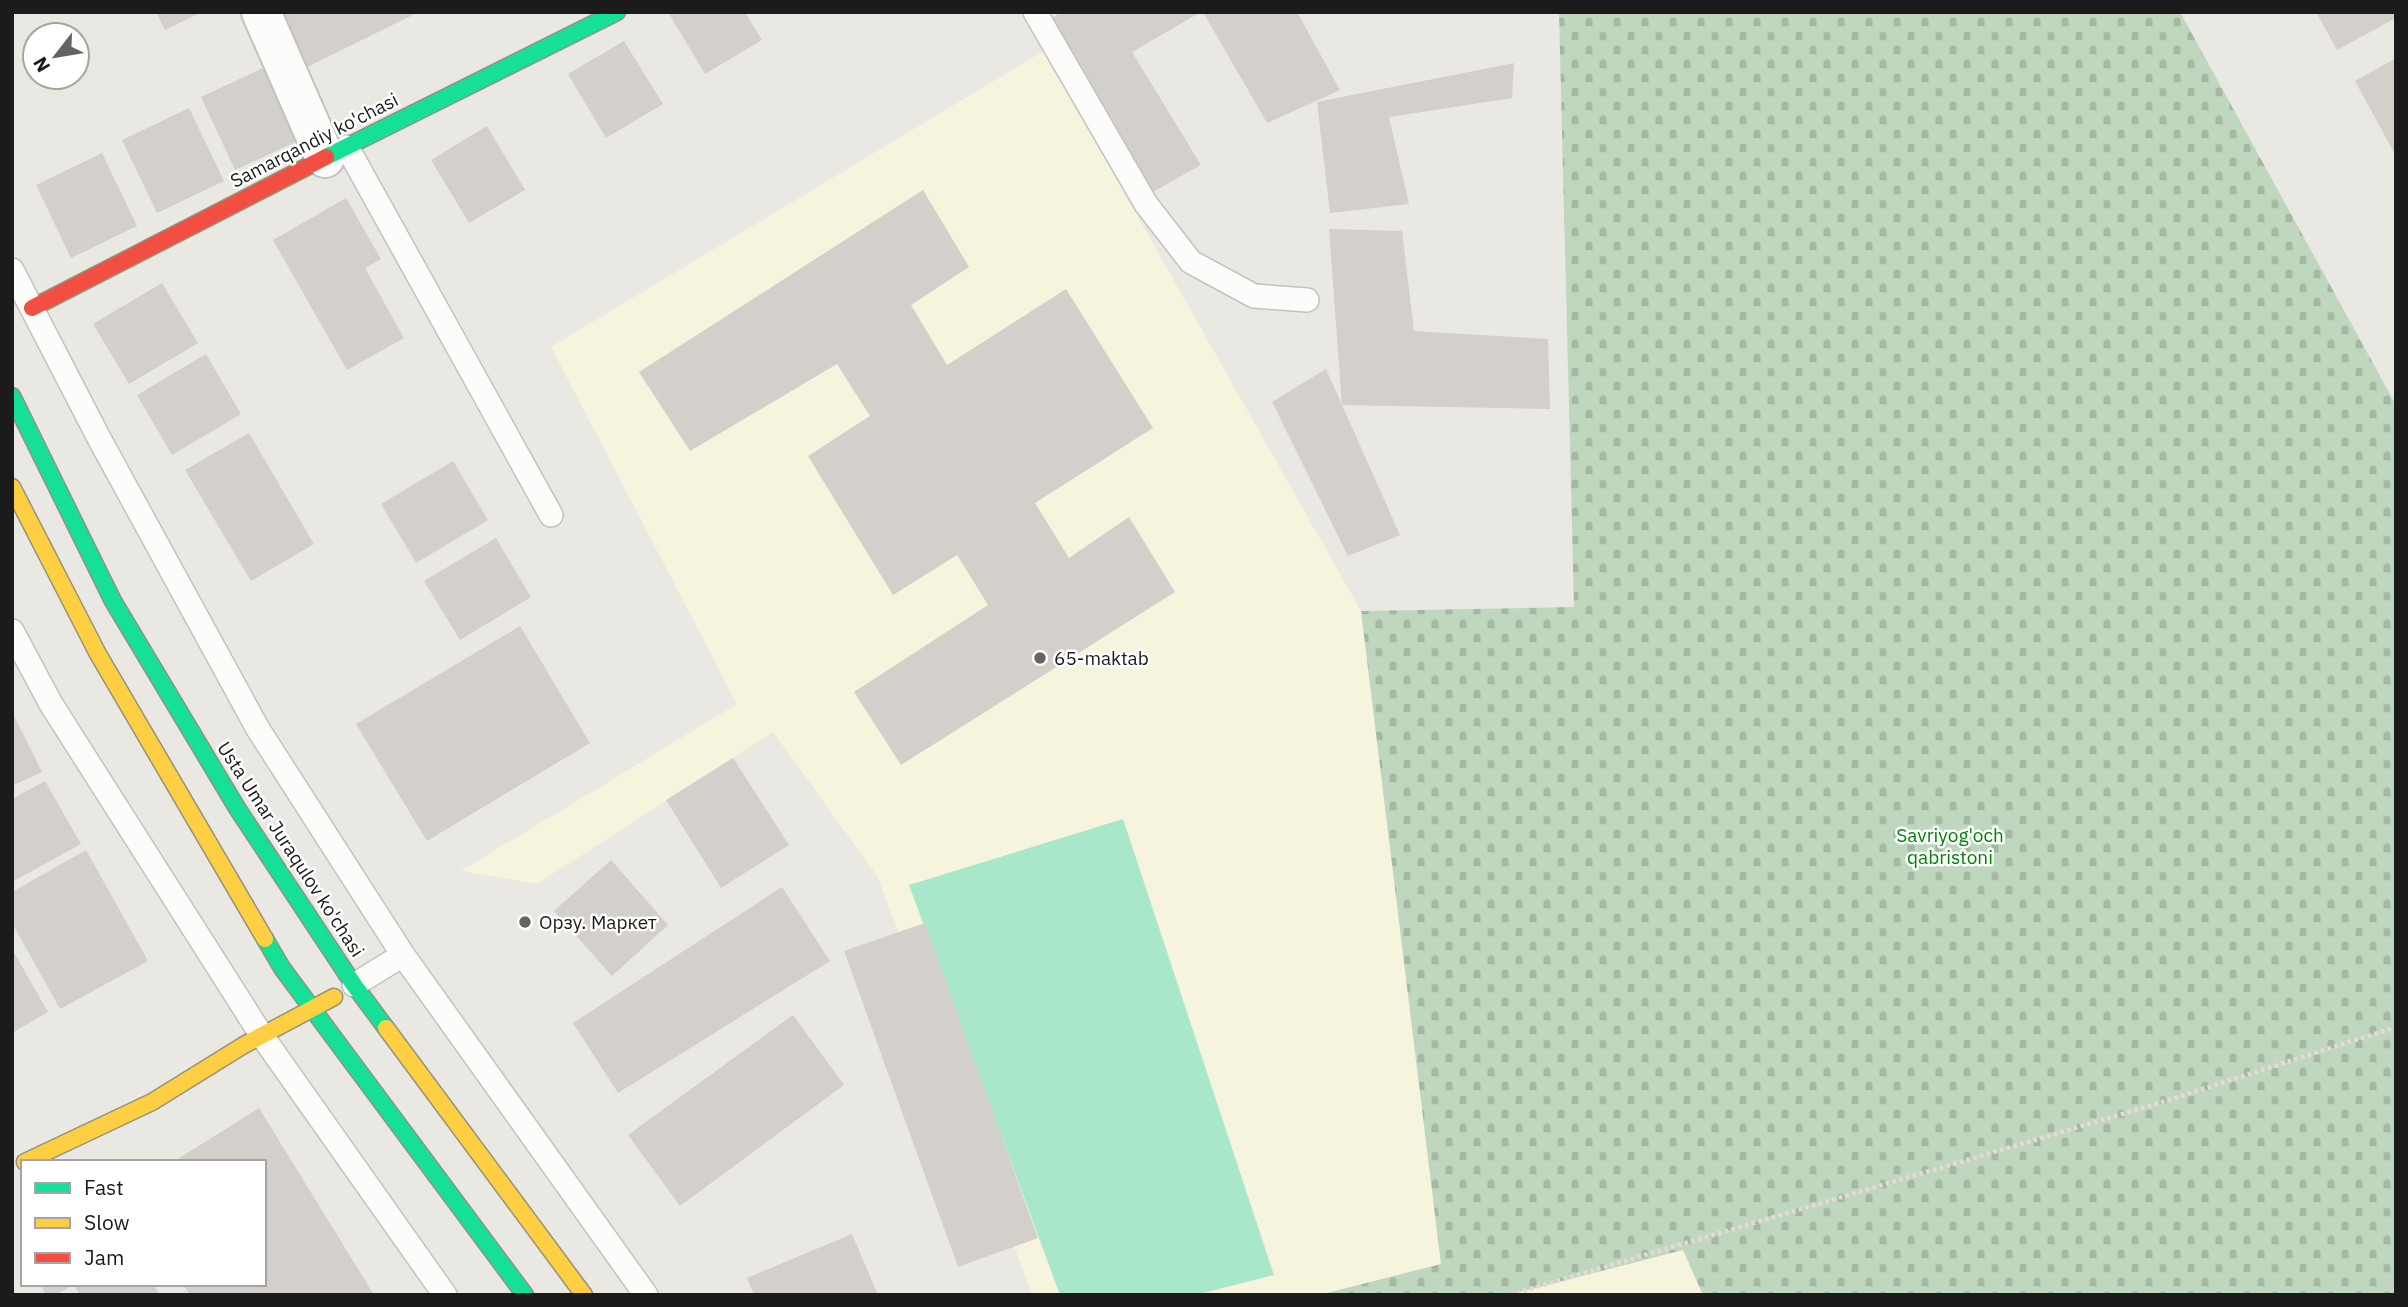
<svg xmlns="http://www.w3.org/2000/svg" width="2408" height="1307" viewBox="0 0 2408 1307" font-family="'IBM Plex Sans',sans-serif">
<defs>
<pattern id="cemetery-stones" width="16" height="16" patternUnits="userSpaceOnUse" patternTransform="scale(1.75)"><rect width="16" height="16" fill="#c0d7bf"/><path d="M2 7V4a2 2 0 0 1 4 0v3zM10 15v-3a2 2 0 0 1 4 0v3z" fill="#a4b8a4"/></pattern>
</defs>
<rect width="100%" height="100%" fill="#eae8e2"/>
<path fill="#f6f4dc" d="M 1044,51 L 1361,611 L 1441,1264 L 1319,1295 L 1032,1295 L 878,877 L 773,732 L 537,884 L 461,871 L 737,704 L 551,347 Z
M 1683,1250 L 1703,1295 L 1508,1295 Z"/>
<path fill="url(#cemetery-stones)" d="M 1559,12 L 2180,12 L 2396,405 L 2396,1295 L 1703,1295 L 1683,1250 L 1508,1295 L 1319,1295 L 1441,1264 L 1361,611 L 1574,607 Z"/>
<path fill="#a9e7ca" d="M 1123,819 L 1274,1275 L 1195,1295 L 1060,1295 L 909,885 Z"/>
<path fill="#d3cfcb" d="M 156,12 L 202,12 L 165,30 Z
M 275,12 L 419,12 L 303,69 Z
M 668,12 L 745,12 L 762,40 L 705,74 Z
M 1061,12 L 1201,12 L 1132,52 L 1201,165 L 1149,194 L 1049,20 Z
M 1203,12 L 1297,12 L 1340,90 L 1267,123 Z
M 2316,12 L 2396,12 L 2396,18 L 2337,50 Z
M 624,41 L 663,104 L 606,138 L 568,74 Z
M 2396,58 L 2396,156 L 2355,81 Z
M 1514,63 L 1512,98 L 1389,117 L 1409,204 L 1330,213 L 1317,102 Z
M 267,66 L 302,139 L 235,170 L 201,97 Z
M 189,108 L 224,181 L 157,213 L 122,140 Z
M 487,126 L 525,190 L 469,223 L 431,160 Z
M 102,153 L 137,226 L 71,258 L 36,185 Z
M 923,190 L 969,267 L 911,305 L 947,365 L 1066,289 L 1153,428 L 1035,503 L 1069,558 L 1129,517 L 1175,592 L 901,765 L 854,692 L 988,605 L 957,555 L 893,595 L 808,456 L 870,416 L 837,364 L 690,451 L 639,372 Z
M 346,198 L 381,259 L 365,268 L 404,338 L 347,370 L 273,240 Z
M 1329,229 L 1402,231 L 1414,331 L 1548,339 L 1550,409 L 1342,405 L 1400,535 L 1348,556 L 1272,402 L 1326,369 L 1342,405 Z
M 162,283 L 198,343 L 129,384 L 93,324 Z
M 206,354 L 241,414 L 172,455 L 137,395 Z
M 249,433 L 314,544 L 251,581 L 185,470 Z
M 453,461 L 488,520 L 416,563 L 381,504 Z
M 496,538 L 531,597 L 460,640 L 424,581 Z
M 520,626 L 590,743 L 427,841 L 356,724 Z
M 12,712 L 42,772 L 12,786 Z
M 733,758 L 789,845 L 721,888 L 666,800 Z
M 45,781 L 81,844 L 12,882 L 12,799 Z
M 86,850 L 148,961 L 60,1009 L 12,923 L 12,892 Z
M 611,860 L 668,925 L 612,976 L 554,911 Z
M 782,887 L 830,961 L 618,1093 L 573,1023 Z
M 925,923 L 1038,1238 L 958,1267 L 844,951 Z
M 12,949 L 48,1012 L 12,1033 Z
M 793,1015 L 844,1085 L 680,1206 L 628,1135 Z
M 259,1108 L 374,1295 L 190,1295 L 183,1284 L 264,1284 L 264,1162 L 173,1162 Z
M 852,1234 L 878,1295 L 754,1295 L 747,1278 Z
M 40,1284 L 153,1284 L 160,1295 L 80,1295 L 74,1285 L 55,1295 L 46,1295 Z"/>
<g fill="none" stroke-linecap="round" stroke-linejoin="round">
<g stroke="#c2c2bf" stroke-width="26">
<path id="lane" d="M 1035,12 L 1146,204 L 1191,262 L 1254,296 L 1307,300
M 347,147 L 551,515
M 12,270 L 100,440 L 258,729 L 403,955 L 646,1295
M 12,631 L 51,704 L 262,1036 L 445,1295
M 354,985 L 403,955"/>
</g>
<g stroke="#c2c2bf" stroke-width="42">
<path id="street" d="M 261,12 L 325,158"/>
</g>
<g stroke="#93937b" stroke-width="19">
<path id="fast" d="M 326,157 L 617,12
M 12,396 L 113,601 L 237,808 L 354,985 L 386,1028
M 265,939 L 282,968 L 525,1295"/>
</g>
<g stroke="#93937b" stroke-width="19">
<path id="slow" d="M 12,487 L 98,654 L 265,939
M 386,1028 L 584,1295
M 25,1162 L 152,1102 L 244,1045 L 334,997"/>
</g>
<g stroke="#93937b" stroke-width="19">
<path id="jam" d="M 32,308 L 326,157"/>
</g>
<path stroke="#ead8d6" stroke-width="4.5" stroke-dasharray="3.5 3.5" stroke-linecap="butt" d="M 1510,1295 L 2153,1105 L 2396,1027"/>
<use href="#lane" stroke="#fcfcfb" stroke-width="23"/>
<use href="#street" stroke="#fcfcfb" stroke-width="38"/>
<use href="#fast" stroke="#16e098" stroke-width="16"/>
<use href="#slow" stroke="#ffcf43" stroke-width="16"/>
<use href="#jam" stroke="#f24e42" stroke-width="16"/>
</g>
<g fill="#636361" stroke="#fff" stroke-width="2.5">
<circle cx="1040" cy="658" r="7"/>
<circle cx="525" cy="922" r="7"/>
</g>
<g text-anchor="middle" stroke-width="5" stroke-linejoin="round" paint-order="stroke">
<g font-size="19" fill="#1b1b1b" stroke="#fff">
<text transform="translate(314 140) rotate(-27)" y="7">Samarqandiy ko'chasi</text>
<text transform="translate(291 849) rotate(57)" y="7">Usta Umar Juraqulov ko'chasi</text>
</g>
<g font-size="19" fill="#1b1b1b" stroke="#fff" text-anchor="start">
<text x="1054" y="665">65-maktab</text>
<text x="539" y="929">Орзу. Маркет</text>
</g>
<g font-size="19" fill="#008206" stroke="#fff">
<text x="1950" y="842">Savriyog'och<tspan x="1950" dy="22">qabristoni</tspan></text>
</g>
</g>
<rect width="2408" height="1307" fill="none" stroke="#1b1b1b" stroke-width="28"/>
<rect x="21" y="1160" width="245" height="126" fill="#ffffff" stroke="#a4a4a4" stroke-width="2"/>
<rect x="35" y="1183" width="35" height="10" fill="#16e098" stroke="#a4a4a4" stroke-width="2"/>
<text x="84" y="1195" font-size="21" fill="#1b1b1b">Fast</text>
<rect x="35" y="1218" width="35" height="10" fill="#ffcf43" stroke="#a4a4a4" stroke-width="2"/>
<text x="84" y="1230" font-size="21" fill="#1b1b1b">Slow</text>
<rect x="35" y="1253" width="35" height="10" fill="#f24e42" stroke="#a4a4a4" stroke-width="2"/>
<text x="84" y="1265" font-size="21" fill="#1b1b1b">Jam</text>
<g transform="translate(56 56) rotate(239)"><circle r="33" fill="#ffffff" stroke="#a4a4a4" stroke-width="2"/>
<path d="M0-5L12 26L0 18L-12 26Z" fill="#636361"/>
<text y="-10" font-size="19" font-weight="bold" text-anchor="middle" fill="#1b1b1b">N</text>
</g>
</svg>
